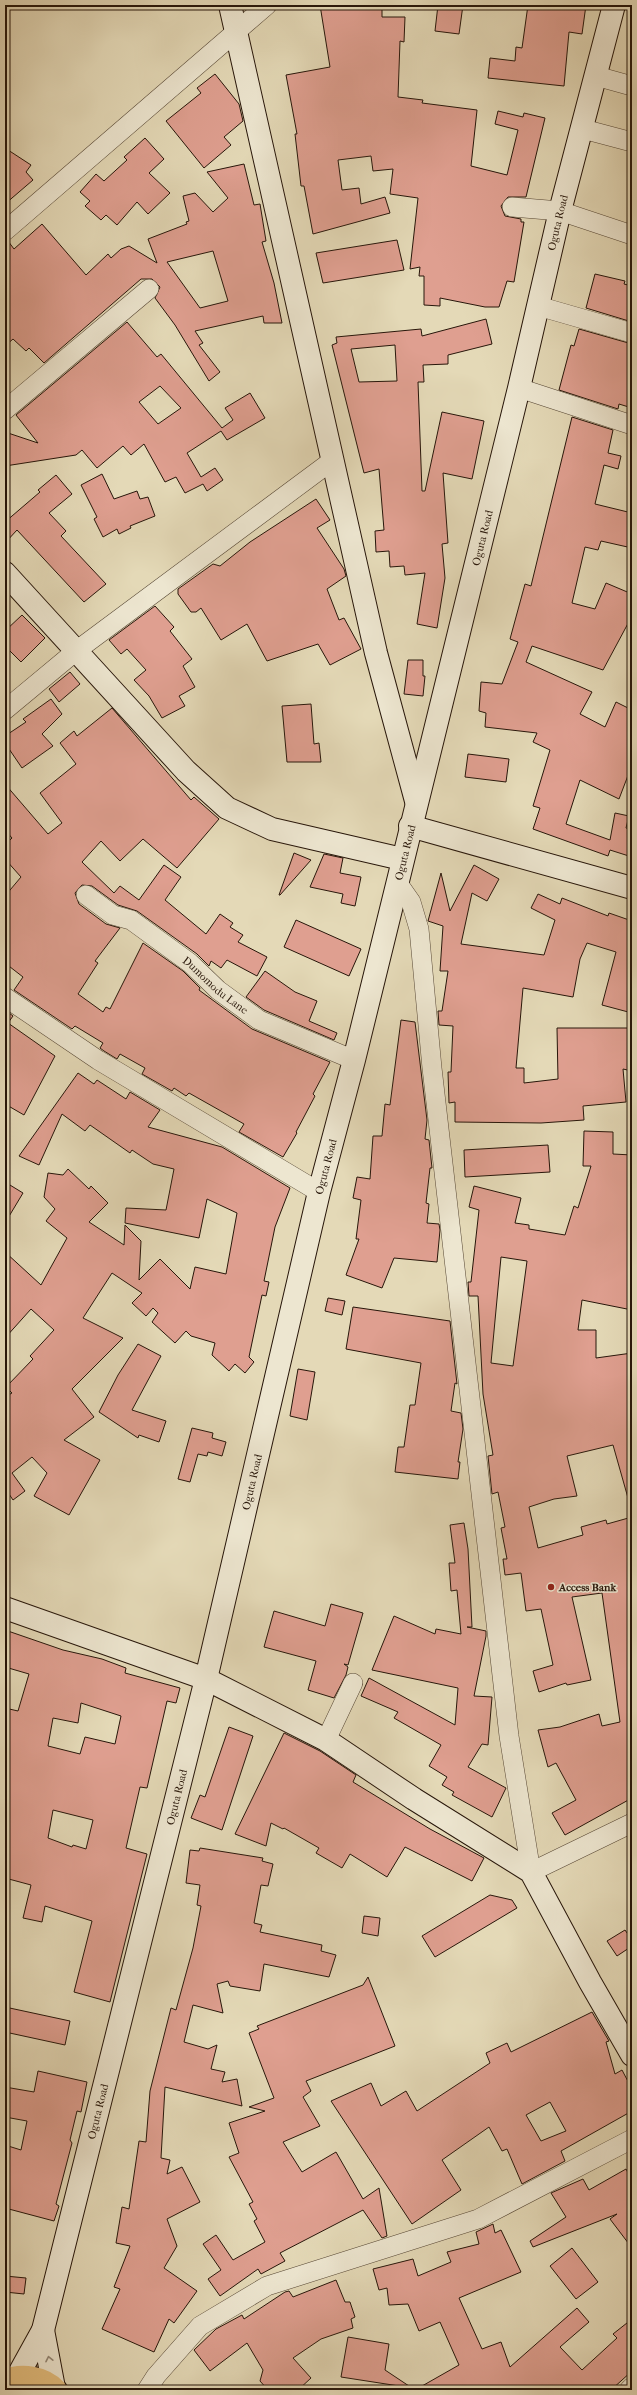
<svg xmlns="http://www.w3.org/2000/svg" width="637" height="2395" viewBox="0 0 637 2395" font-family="'IM FELL French Canon',serif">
<rect width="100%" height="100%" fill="#e4d9b7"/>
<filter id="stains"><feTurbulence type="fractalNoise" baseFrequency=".005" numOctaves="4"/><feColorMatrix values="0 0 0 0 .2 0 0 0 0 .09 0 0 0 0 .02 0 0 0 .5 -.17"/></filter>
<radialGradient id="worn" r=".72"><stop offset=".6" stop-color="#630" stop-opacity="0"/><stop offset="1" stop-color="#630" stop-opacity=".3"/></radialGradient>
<path fill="#df9f90" stroke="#27160a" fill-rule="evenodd" d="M 320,5 L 382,5 L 382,17 L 405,17 L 404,42 L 400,41 L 398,97 L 423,100 L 422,103 L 477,110 L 471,166 L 507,175 L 518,130 L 495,124 L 498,111 L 523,117 L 524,113 L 545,118 L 526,197 L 508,197 L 501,206 L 505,216 L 521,219 L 521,222 L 524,222 L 514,282 L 507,281 L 499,307 L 485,307 L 440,298 L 440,306 L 424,305 L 424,276 L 419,276 L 420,267 L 410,269 L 418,198 L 390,194 L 393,169 L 373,171 L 371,156 L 338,160 L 342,190 L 359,188 L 361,204 L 385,197 L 390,213 L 313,234 L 304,186 L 301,186 L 295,134 L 297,134 L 286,75 L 330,67 Z
M 438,5 L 463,5 L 459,34 L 435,31 Z
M 528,5 L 586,5 L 582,34 L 569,32 L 564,86 L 488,78 L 490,58 L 515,61 L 516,47 L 522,48 Z
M 215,74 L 239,104 L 243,121 L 224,137 L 231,145 L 204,168 L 166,121 L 201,93 L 197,88 Z
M 145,138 L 164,159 L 149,173 L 170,193 L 148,214 L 137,202 L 117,225 L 106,215 L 101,220 L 85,206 L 90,201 L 80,192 L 96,174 L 104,181 L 127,160 L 124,157 Z
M 5,148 L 31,165 L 26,172 L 33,180 L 5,204 Z
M 244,164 L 254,205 L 260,204 L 266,241 L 262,242 L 274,283 L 282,323 L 264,323 L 263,316 L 195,331 L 203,343 L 199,345 L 220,372 L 209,381 L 175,325 L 155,298 L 160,287 L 152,279 L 141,279 L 44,363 L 29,348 L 26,351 L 13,339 L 5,346 L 5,242 L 8,241 L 14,249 L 42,224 L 86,275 L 108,254 L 111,258 L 121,249 L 129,246 L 157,263 L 148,239 L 187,224 L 186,222 L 189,221 L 183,196 L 195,193 L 213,212 L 228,198 L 207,172 ZM 213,251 L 228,301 L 200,308 L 167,262 Z
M 397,240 L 404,270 L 323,283 L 316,253 Z
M 595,274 L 625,281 L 624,284 L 632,286 L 632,322 L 586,308 Z
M 486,319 L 492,344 L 448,355 L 448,364 L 423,365 L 424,382 L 418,382 L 422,491 L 425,491 L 442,412 L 484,421 L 472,479 L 443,473 L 448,543 L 442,544 L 445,578 L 437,628 L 417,624 L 425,573 L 405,575 L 404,566 L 390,567 L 389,551 L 376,552 L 375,531 L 384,530 L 379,469 L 364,473 L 332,345 L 337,343 L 336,337 L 421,329 L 422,336 ZM 395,345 L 397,381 L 359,382 L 351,349 Z
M 127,322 L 157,357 L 161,354 L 222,428 L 233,420 L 225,408 L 250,393 L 265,418 L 227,440 L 221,431 L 187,453 L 201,477 L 215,468 L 223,480 L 207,491 L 203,484 L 185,493 L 176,477 L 165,482 L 144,444 L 131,455 L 123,446 L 97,468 L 82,450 L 76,455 L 5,466 L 5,432 L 38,443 L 16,415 ZM 160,386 L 181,408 L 158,424 L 139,402 Z
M 579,329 L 632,344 L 632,408 L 619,404 L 618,409 L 559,390 L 571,345 L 574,346 Z
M 572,417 L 613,430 L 608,453 L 621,456 L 618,469 L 604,465 L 595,504 L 632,513 L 632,548 L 601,541 L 598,550 L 585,547 L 572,603 L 595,609 L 606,583 L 632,594 L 632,616 L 603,670 L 532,646 L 526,662 L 592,692 L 580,714 L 605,727 L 616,702 L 632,710 L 632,765 L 619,799 L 580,780 L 566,824 L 610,840 L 615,813 L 629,816 L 626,828 L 632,830 L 632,857 L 610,850 L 608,856 L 533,829 L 540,808 L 533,806 L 550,750 L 533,742 L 537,733 L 485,727 L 486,713 L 479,711 L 481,682 L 502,684 L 518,642 L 510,639 L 525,584 L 531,586 Z
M 102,474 L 114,499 L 137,491 L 140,499 L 148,497 L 155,516 L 130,526 L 131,528 L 119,534 L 117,529 L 103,537 L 94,519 L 97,517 L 81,485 Z
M 56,475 L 72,494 L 49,513 L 66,531 L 61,536 L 106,584 L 84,602 L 17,530 L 5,543 L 5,522 L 40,492 L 38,490 Z
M 316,499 L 330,520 L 317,528 L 344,569 L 346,576 L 327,589 L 339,620 L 344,618 L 361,649 L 330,665 L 318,644 L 267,661 L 247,624 L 221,640 L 201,608 L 196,612 L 191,612 L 178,594 L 178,589 L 213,564 L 220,566 L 250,542 Z
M 155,606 L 174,627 L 170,631 L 192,659 L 183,666 L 195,687 L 179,696 L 185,706 L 162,718 L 149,696 L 134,680 L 146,670 L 127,649 L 121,654 L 109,640 Z
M 22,615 L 45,638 L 21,662 L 5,646 L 5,631 Z
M 408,660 L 423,660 L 423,676 L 425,676 L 423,696 L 404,694 Z
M 70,672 L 80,684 L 59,702 L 49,689 Z
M 51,699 L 62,714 L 42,734 L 53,746 L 22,768 L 5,743 L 5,736 L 26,722 L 23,719 Z
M 311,704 L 314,744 L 319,743 L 321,762 L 287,762 L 282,706 Z
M 112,708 L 191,800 L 194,797 L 219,819 L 177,868 L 143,839 L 120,861 L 101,841 L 82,862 L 114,893 L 120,886 L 139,900 L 164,865 L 181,877 L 165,900 L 206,934 L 220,914 L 233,923 L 230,927 L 243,935 L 238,942 L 267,957 L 257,976 L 227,960 L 221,968 L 211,961 L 209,966 L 197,954 L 137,911 L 118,905 L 92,886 L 82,885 L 75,893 L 79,904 L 106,924 L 120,928 L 95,961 L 98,963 L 78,994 L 103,1012 L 106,1007 L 110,1009 L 143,943 L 183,971 L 200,988 L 199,990 L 252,1029 L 330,1062 L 313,1094 L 315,1096 L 296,1132 L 297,1133 L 283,1157 L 239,1132 L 244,1124 L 189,1093 L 186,1096 L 174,1088 L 172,1091 L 142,1074 L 145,1068 L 120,1054 L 117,1059 L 104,1051 L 100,1048 L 103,1043 L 75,1026 L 72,1029 L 14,990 L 23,977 L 5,963 L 5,896 L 21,877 L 5,859 L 5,845 L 12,838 L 5,830 L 5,784 L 48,834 L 62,823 L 40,793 L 76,764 L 60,743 L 74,731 L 77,736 Z
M 468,754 L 509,759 L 506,782 L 465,777 Z
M 294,853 L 311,860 L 280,895 L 279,895 Z
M 324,854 L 343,858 L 340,873 L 361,877 L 355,906 L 341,903 L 343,894 L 310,887 Z
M 474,865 L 499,879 L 487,901 L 472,893 L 461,944 L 544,955 L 555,920 L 531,908 L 538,894 L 560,904 L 562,898 L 608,916 L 609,913 L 632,921 L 632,1013 L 602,1005 L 616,952 L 587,943 L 580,959 L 573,997 L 523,988 L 516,1068 L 524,1068 L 524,1083 L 558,1079 L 557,1028 L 632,1028 L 632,1071 L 623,1069 L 626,1102 L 583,1106 L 584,1120 L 541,1123 L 455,1122 L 455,1102 L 449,1103 L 448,1072 L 451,1072 L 453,1026 L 439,1025 L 438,1011 L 442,1011 L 448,971 L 440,971 L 443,926 L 428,921 L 441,873 L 450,911 Z
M 296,920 L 361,949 L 349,976 L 284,947 Z
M 265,971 L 295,992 L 317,1001 L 309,1021 L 337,1033 L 334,1040 L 264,1010 L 246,997 Z
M 5,1010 L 13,1016 L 8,1023 L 55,1056 L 24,1115 L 5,1104 Z
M 401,1020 L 415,1022 L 427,1120 L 425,1139 L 429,1140 L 432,1168 L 430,1168 L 426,1203 L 429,1204 L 427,1223 L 439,1224 L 440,1230 L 437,1262 L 394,1258 L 382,1288 L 346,1275 L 359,1239 L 356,1239 L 361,1200 L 353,1198 L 357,1177 L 370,1179 L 373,1136 L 382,1136 L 385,1104 L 390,1105 Z
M 78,1073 L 94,1084 L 97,1080 L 126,1099 L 130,1092 L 160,1110 L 148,1127 L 222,1147 L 290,1188 L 275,1227 L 264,1281 L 269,1282 L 266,1296 L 262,1295 L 249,1357 L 254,1362 L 245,1373 L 235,1364 L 229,1371 L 212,1355 L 215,1343 L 191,1336 L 186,1331 L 175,1343 L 152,1322 L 158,1313 L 153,1308 L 146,1316 L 132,1303 L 142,1293 L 112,1273 L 83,1318 L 123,1338 L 72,1389 L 94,1417 L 64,1440 L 100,1460 L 69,1515 L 34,1496 L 47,1473 L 32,1457 L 12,1473 L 25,1491 L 13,1500 L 5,1488 L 5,1397 L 12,1393 L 6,1387 L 33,1359 L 30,1356 L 54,1330 L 31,1309 L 5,1338 L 5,1252 L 41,1285 L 67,1238 L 46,1221 L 55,1209 L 44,1197 L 48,1173 L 63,1175 L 68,1169 L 89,1189 L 91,1186 L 108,1203 L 89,1222 L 124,1245 L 125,1225 L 141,1241 L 139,1280 L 160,1259 L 190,1289 L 195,1267 L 226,1274 L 237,1213 L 207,1199 L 199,1238 L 125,1223 L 126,1208 L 166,1210 L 174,1169 L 153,1164 L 132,1150 L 130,1153 L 90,1125 L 85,1131 L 62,1114 L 39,1165 L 19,1156 Z
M 584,1131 L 613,1132 L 613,1154 L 632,1155 L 632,1272 L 630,1287 L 632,1287 L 632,1310 L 582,1300 L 578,1330 L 596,1330 L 596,1358 L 632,1353 L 632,1497 L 628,1498 L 613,1445 L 567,1456 L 577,1496 L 554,1499 L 529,1507 L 538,1548 L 583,1535 L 581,1527 L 606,1520 L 607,1524 L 632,1517 L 632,1798 L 565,1835 L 552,1813 L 576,1800 L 556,1763 L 548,1767 L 538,1730 L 560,1727 L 599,1714 L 602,1726 L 620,1722 L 602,1593 L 572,1597 L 591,1680 L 567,1685 L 566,1683 L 539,1692 L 533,1671 L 553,1665 L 541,1609 L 526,1611 L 521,1573 L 505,1575 L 503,1559 L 507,1559 L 501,1528 L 505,1527 L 498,1492 L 492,1494 L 488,1456 L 493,1455 L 483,1394 L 478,1296 L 469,1296 L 468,1282 L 471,1282 L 479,1210 L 469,1207 L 474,1186 L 521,1198 L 515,1223 L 529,1225 L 529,1229 L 565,1235 L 574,1206 L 578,1208 L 591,1166 L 583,1166 ZM 501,1257 L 527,1261 L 513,1366 L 491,1363 Z
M 548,1145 L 550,1172 L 465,1177 L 464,1150 Z
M 5,1182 L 23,1193 L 5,1223 Z
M 328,1298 L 345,1301 L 342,1315 L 325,1311 Z
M 353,1307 L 450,1321 L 457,1384 L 455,1383 L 451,1411 L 461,1413 L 463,1429 L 458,1462 L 460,1462 L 458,1479 L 395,1472 L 398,1447 L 404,1447 L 410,1405 L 415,1405 L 421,1363 L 346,1349 Z
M 138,1344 L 161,1356 L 132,1410 L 166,1421 L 159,1442 L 139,1435 L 138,1438 L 99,1412 L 118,1375 Z
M 298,1369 L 315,1372 L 307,1420 L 290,1416 Z
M 192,1428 L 213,1433 L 212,1438 L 226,1442 L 222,1456 L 208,1452 L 207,1456 L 198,1454 L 190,1482 L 178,1479 Z
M 464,1523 L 468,1549 L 472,1627 L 467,1627 L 486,1631 L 486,1636 L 474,1696 L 492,1697 L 488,1745 L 482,1744 L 468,1767 L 506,1788 L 492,1817 L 452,1795 L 454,1792 L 442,1785 L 447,1777 L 429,1766 L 441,1745 L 394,1718 L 398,1712 L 361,1696 L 369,1678 L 455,1725 L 458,1688 L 372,1670 L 394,1616 L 435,1634 L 436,1629 L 461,1634 L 457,1590 L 451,1591 L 449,1563 L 455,1563 L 450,1525 Z
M 331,1604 L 363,1613 L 348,1665 L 344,1664 L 348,1667 L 346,1675 L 334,1698 L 308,1690 L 316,1661 L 264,1647 L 274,1611 L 325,1626 Z
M 5,1630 L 63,1650 L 102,1659 L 126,1668 L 125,1673 L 180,1688 L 176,1703 L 167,1701 L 147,1788 L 140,1787 L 126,1848 L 147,1854 L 110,2002 L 74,1992 L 92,1921 L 45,1906 L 42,1922 L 23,1918 L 31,1885 L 5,1878 L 5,1708 L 18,1711 L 29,1674 L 5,1667 ZM 81,1703 L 121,1716 L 115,1744 L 85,1737 L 80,1754 L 48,1746 L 53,1718 L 78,1723 ZM 53,1810 L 93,1820 L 86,1849 L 73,1845 L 72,1847 L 48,1838 Z
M 229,1727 L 253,1736 L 222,1830 L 191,1818 L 200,1795 L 205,1797 Z
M 284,1733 L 320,1751 L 356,1775 L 353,1782 L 430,1829 L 484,1858 L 472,1881 L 405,1847 L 387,1877 L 350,1854 L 342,1868 L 316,1853 L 319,1848 L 284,1828 L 283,1829 L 271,1823 L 266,1846 L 235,1834 Z
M 200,1848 L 263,1858 L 262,1861 L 273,1864 L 268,1886 L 261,1885 L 254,1923 L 262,1925 L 260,1932 L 322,1945 L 321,1951 L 336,1955 L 329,1977 L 264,1964 L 260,1991 L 230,1986 L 228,1981 L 217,1984 L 223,2013 L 193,2005 L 184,2042 L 208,2049 L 217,2045 L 211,2069 L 225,2072 L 222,2082 L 237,2079 L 242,2106 L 165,2087 L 161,2158 L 170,2160 L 167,2174 L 182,2167 L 200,2202 L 167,2219 L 177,2246 L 164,2268 L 197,2291 L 174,2323 L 169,2319 L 154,2352 L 102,2329 L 120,2289 L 114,2287 L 130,2246 L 116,2243 L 122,2207 L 129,2209 L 139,2141 L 146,2142 L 150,2091 L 171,2008 L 176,2010 L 193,1948 L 201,1906 L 197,1905 L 200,1885 L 186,1883 L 190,1850 L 199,1851 Z
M 490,1895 L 512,1900 L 517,1908 L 435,1957 L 422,1936 Z
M 364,1916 L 380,1918 L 378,1936 L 362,1933 Z
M 625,1930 L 632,1940 L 632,1946 L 617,1956 L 607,1941 Z
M 368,1977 L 395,2046 L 306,2081 L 311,2091 L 303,2097 L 320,2126 L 283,2142 L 302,2172 L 336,2152 L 363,2199 L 379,2188 L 387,2236 L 382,2238 L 363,2210 L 280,2253 L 285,2261 L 261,2274 L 258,2269 L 220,2296 L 208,2279 L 221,2270 L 203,2244 L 216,2235 L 233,2260 L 265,2242 L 254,2221 L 257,2219 L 249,2204 L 253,2202 L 229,2157 L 239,2153 L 229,2123 L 265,2111 L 249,2107 L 274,2098 L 249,2033 L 259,2029 L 257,2026 L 363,1985 Z
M 5,2007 L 70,2021 L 65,2045 L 5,2032 Z
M 592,2012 L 609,2041 L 606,2042 L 615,2074 L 622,2070 L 632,2089 L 632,2111 L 561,2151 L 565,2161 L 522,2184 L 507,2149 L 502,2151 L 489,2127 L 442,2160 L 461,2190 L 412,2224 L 331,2101 L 371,2083 L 381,2106 L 406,2091 L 417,2111 L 490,2063 L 486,2053 L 507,2043 L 511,2052 ZM 550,2102 L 566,2131 L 541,2141 L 526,2115 Z
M 38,2071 L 87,2082 L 81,2112 L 77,2111 L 70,2140 L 72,2143 L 56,2204 L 59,2206 L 54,2221 L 5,2208 L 5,2145 L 21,2150 L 27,2121 L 5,2117 L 5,2087 L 34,2092 Z
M 626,2169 L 632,2180 L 632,2248 L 610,2219 L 617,2214 L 533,2247 L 530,2241 L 566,2217 L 551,2193 L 583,2179 L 589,2190 Z
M 493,2224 L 495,2233 L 501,2230 L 521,2272 L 459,2298 L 482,2349 L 501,2342 L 510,2367 L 577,2308 L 589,2322 L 560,2347 L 582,2370 L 617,2338 L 613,2334 L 632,2319 L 632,2371 L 611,2390 L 415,2390 L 459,2365 L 440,2322 L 419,2331 L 408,2304 L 389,2305 L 387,2288 L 379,2290 L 373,2269 L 413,2259 L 418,2276 L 451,2262 L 447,2252 L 479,2244 L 476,2232 Z
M 572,2248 L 598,2282 L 576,2299 L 550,2266 Z
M 5,2276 L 26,2278 L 24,2294 L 5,2292 Z
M 336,2280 L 345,2302 L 350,2302 L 355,2317 L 351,2319 L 353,2328 L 321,2339 L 293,2358 L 311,2378 L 298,2390 L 268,2390 L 260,2381 L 263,2370 L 247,2343 L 210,2371 L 194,2350 L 216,2329 L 242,2315 L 244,2319 L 285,2292 L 289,2291 L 293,2297 Z
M 348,2337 L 389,2344 L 385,2370 L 412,2388 L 341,2377 Z"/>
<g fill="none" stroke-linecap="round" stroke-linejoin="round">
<g stroke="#564735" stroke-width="20">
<g id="street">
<path d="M 596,76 L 632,86"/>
<path d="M 583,129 L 632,142"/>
<path d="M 512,207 L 560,211 L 632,235"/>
<path d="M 5,231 L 267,5"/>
<path d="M 538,306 L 632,333"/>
<path d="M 519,388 L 632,425"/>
<path d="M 5,410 L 149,289"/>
<path d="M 5,710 L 76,651 L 333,460"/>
<path d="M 397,882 L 411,902 L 419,929 L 432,1068 L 509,1736 L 531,1872 L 632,1823"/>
<path id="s1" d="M 86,895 L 113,915 L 131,920 L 190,963 L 218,990 L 259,1020 L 354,1060"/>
<path d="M 5,997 L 98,1060 L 319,1192"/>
<path d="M 326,1740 L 353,1683"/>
<path d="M 147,2390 L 156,2376 L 200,2326 L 267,2286 L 478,2219 L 632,2139"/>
<path d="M 629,2390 L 632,2387"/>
</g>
</g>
<g stroke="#27160a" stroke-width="24">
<g id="secondary">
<path d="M 230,5 L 376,653 L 416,801"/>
<path d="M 5,573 L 186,771 L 227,808 L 272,829 L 402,859"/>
<path d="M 410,826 L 632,888"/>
<path d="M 5,1608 L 206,1679 L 326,1740 L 414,1799 L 531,1872 L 590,1982 L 632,2055"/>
<path d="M 43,2330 L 54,2388"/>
<path id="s2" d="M 17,2377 L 43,2330 L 206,1679 L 319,1192 L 354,1060 L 519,388 L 560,211 L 614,5"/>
</g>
</g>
<g stroke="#27160a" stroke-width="24">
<path id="primary" d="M 5,2381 C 21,2373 44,2377 56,2390"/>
</g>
<use href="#street" stroke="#ede6d0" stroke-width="19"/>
<use href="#secondary" stroke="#ede6d0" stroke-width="22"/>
<use href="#primary" stroke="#e2bc7c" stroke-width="22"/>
</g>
<defs><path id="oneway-chevron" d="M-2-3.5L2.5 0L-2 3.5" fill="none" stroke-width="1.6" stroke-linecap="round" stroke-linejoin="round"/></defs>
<use stroke="#948877" href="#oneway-chevron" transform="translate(49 2359) rotate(-102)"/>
<circle fill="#8f2418" stroke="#ede6d0" stroke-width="1.5" cx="551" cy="1587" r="4"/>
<g text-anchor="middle" stroke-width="3" stroke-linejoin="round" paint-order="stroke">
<g font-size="11" fill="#27160a" stroke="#ede6d0">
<text dy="4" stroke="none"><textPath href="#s2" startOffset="2223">Oguta Road</textPath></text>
<text dy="4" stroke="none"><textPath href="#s2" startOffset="1899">Oguta Road</textPath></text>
<text dy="4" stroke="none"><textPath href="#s2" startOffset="1575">Oguta Road</textPath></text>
<text dy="4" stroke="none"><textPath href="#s1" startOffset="159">Dumomodu Lane</textPath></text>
<text dy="4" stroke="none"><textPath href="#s2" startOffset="1251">Oguta Road</textPath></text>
<text dy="4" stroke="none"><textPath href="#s2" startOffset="927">Oguta Road</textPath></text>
<text dy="4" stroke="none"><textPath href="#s2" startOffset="603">Oguta Road</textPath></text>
<text dy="4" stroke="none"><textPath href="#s2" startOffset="279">Oguta Road</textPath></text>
</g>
<g font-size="11" font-weight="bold" fill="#27160a" stroke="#ede6d0" text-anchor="start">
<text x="559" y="1591">Access Bank</text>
</g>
</g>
<rect width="637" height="2395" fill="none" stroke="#e4d9b7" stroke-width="20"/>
<rect x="6" y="6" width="625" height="2383" fill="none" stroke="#27160a" stroke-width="2"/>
<rect x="10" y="10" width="617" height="2375" fill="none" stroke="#27160a"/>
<rect width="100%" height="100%" filter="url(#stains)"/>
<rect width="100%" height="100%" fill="url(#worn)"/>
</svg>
